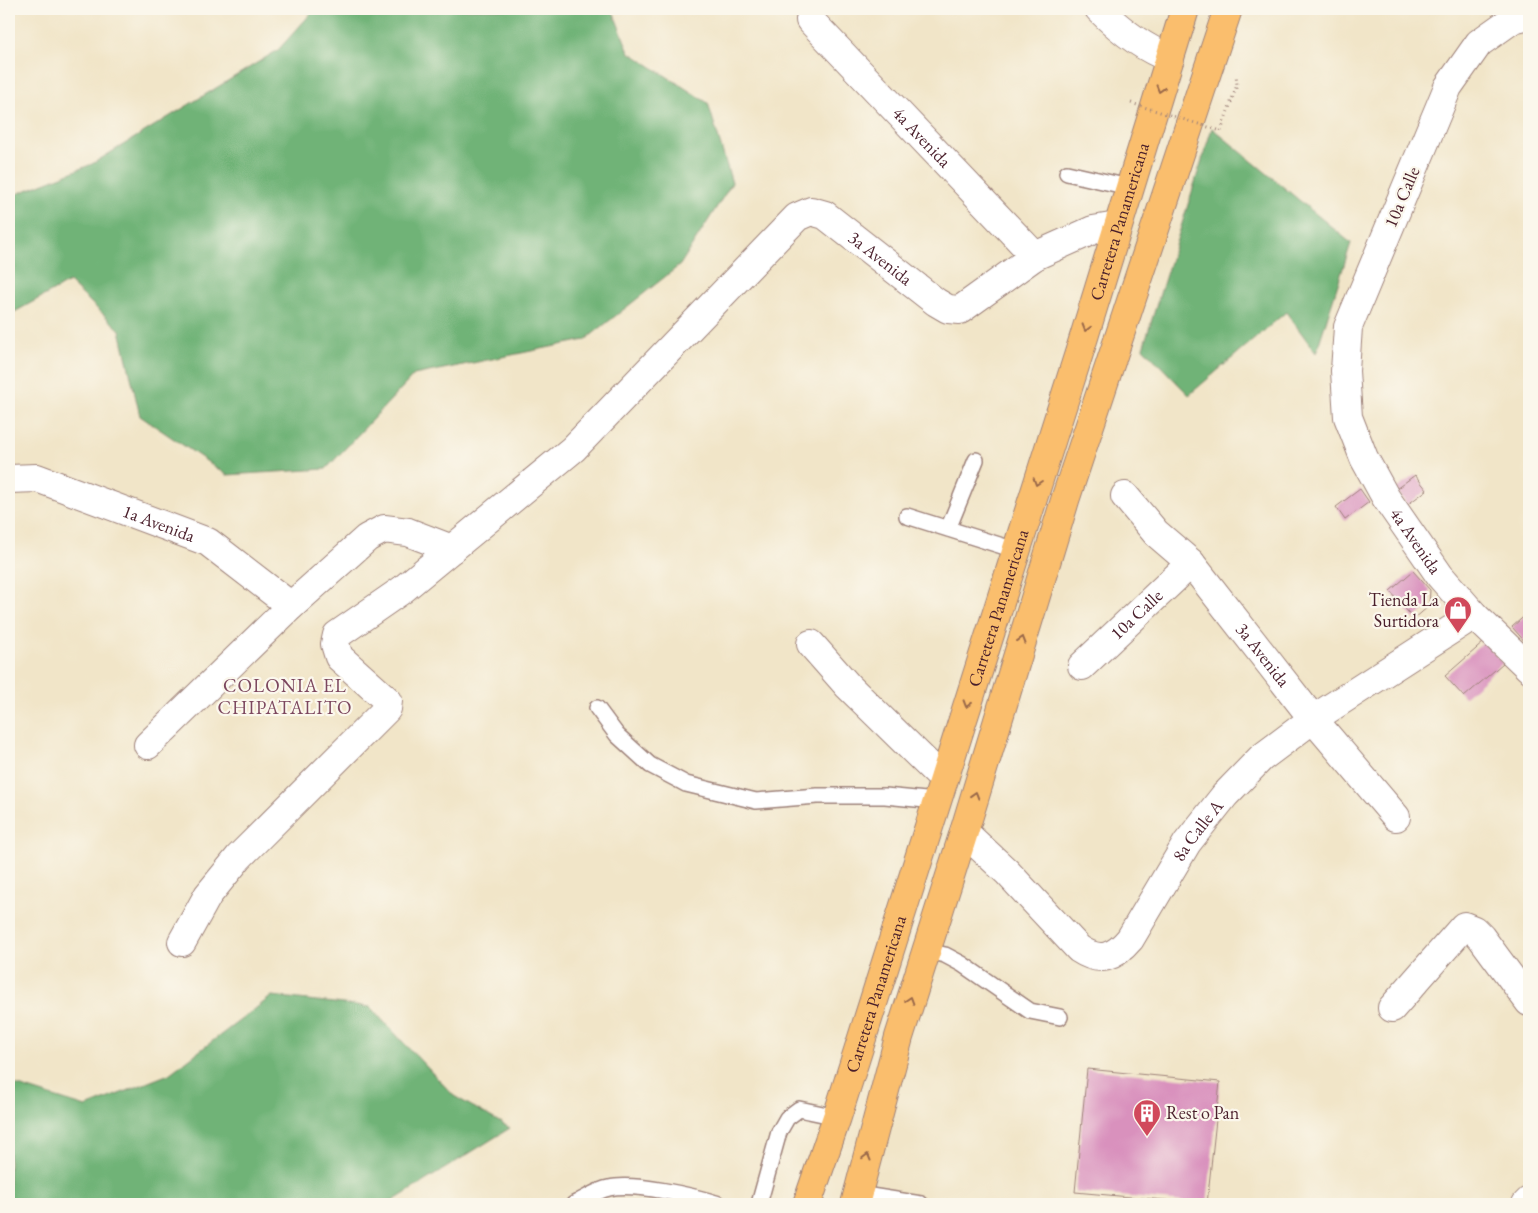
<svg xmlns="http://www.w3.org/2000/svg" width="1538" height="1213" viewBox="0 0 1538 1213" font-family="'EB Garamond',serif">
<rect width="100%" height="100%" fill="#fbf7ec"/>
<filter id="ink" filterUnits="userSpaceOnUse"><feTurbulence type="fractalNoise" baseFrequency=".02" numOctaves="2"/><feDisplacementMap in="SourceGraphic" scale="10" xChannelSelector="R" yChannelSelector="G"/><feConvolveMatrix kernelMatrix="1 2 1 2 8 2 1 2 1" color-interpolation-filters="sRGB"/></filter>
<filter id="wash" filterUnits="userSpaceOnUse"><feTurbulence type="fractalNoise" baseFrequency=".0096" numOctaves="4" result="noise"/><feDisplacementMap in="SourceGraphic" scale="20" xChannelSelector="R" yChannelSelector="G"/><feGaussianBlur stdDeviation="1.12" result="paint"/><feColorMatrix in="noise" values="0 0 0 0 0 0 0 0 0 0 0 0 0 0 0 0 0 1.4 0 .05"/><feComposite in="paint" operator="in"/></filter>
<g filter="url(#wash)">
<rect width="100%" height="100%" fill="#f1e5c8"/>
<path fill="#6fb377" stroke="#5c6951" d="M 315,9 L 612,9 L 629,52 L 708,103 L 732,183 L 680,265 L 585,340 L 414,375 L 326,469 L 227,475 L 140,416 L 120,330 L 69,282 L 9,315 L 9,197 L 92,164 L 278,50 Z
M 1212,128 L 1351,243 L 1316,353 L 1286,312 L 1189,395 L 1143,348 Z
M 272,996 L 370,1007 L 454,1096 L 510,1128 L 388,1204 L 9,1204 L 9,1083 L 86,1107 L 169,1074 Z"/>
<g id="blocks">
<path fill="#d991bd" d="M 1415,475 L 1427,490 L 1407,505 L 1396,489 Z
M 1360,489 L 1369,502 L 1345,520 L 1336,507 Z
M 1413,571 L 1430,590 L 1429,606 L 1414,619 L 1390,591 Z
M 1529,612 L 1529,642 L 1527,644 L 1512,627 Z
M 1484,642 L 1503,663 L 1464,697 L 1445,676 Z
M 1087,1069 L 1220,1082 L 1207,1204 L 1075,1192 Z"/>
</g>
</g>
<g filter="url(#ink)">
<use href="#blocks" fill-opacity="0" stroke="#9e827a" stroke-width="1"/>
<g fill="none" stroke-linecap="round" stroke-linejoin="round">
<g stroke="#9e827a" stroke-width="18">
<path id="service" d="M 1067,173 L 1129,187
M 907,516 L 1015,550
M 948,529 L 976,460
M 597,708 L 617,735 L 650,765 L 686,784 L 756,801 L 817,796 L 885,796 L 936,801
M 926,951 L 945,955 L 962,964 L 1030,1011 L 1060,1017
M 858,1194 L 921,1204
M 574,1204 C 585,1199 597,1190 609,1188 C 634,1182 694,1196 719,1204
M 759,1204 L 779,1132 L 787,1118 L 799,1109 L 837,1117"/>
</g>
<g stroke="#9e827a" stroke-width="30">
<g id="minor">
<path d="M 1099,9 C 1119,29 1142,48 1170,58"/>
<path id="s1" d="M 1529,15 L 1513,19 L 1479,43 L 1448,87 L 1348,327 L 1345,371 L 1348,417 L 1364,458 L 1386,498 L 1440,576 L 1474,615 L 1529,668"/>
<path id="s2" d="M 810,20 L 1035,256"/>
<path id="s3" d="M 9,479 L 37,478 L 208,542 L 291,606"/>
<path id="s4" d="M 1125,496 L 1156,533 L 1191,563 L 1313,719 L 1396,817"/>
<path d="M 811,644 L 848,686 L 943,779"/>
<path id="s5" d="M 1082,666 L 1191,563"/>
<path d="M 148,745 L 291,606 L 367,538 L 384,529 L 408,532 L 452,549"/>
<path id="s6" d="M 964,832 L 1007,872 L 1079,949 C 1100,963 1114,958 1130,939 L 1187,843 L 1225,795 L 1261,758 L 1313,719 L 1474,615"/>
<path id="s7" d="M 182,942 L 208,895 L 239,857 L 387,709 L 388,701 L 339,657 L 335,644 L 337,635 L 402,590 L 573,449 L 797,217 L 811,211 L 825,215 L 936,302 L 948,309 L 960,310 L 1035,256 L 1093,230 L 1117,226"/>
<path d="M 1392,1008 L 1464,926 L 1474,930 L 1481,937 L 1529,1002"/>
</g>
</g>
<g stroke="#9e827a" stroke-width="30">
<path id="tertiary" d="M 1526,1204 L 1529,1201"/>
</g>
<g stroke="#9e827a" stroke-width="30">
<g id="trunk">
<path id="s8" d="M 807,1204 L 837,1117 L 1080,350 L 1185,9"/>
<path d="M 855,1204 L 899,1037 L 964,832 L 1066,497 L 1228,9"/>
</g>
</g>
<path stroke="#9e827a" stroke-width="3" stroke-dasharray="1 4" stroke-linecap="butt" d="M 1221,131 L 1237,85 L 1236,74"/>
<use href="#service" stroke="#fff" stroke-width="15"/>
<use href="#minor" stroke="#fff" stroke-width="28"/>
<use href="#tertiary" stroke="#fff" stroke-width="28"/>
<use href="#trunk" stroke="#fabe6d" stroke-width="28"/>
<path stroke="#9e827a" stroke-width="3" stroke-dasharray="1 4" stroke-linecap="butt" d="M 1131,103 L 1221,131"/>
</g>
<defs><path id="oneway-chevron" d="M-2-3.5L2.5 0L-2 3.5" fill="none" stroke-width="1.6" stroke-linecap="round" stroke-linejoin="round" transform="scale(1.25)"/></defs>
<g stroke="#996749">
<use href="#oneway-chevron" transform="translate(1160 89) rotate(107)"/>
<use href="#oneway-chevron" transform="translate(1086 328) rotate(107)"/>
<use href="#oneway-chevron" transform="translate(1037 482) rotate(108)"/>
<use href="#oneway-chevron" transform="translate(1022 640) rotate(-73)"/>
<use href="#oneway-chevron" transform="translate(967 704) rotate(107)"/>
<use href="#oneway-chevron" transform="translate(975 795) rotate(-73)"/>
<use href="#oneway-chevron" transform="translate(910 1000) rotate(-72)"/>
<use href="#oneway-chevron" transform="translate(867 1157) rotate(-75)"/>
</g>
</g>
<defs>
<g id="shop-pin" transform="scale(1.4375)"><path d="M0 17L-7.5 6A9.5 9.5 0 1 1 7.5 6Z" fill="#d1495b" stroke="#fbf7ec"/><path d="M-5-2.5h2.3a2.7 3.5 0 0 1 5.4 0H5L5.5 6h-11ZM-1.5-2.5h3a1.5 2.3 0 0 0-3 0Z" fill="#fff"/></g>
<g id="building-pin" transform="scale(1.4375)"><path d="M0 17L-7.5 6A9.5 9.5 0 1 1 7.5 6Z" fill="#d1495b" stroke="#fbf7ec"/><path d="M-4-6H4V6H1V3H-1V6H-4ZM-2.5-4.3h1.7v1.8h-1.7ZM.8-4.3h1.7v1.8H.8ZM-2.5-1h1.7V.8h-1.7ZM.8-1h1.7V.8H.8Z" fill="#fff"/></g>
</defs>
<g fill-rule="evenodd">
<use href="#shop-pin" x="1458" y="610"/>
<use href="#building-pin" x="1147" y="1113"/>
</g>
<g text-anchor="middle" stroke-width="4.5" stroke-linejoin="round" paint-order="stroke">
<g font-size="18" fill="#4a1f2b" stroke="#fbf7ec">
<text dy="6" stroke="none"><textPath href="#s2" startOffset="162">4a Avenida</textPath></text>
<text transform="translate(1402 197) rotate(-67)" y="6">10a Calle</text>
<text dy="6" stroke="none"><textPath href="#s8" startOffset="1031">Carretera Panamericana</textPath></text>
<text dy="6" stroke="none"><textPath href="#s7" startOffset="1132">3a Avenida</textPath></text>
<text dy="6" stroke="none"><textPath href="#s3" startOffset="158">1a Avenida</textPath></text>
<text dy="6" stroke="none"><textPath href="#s1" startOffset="604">4a Avenida</textPath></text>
<text dy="6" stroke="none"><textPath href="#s8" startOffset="626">Carretera Panamericana</textPath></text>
<text dy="6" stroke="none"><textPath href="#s5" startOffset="75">10a Calle</textPath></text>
<text dy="6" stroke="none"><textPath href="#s4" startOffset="211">3a Avenida</textPath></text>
<text dy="6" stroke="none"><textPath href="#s6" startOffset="351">8a Calle A</textPath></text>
<text dy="6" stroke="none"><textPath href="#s8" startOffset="221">Carretera Panamericana</textPath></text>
</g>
<g font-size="18" fill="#4a1f2b" stroke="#fbf7ec" text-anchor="end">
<text x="1439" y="606">Tienda La<tspan x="1439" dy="21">Surtidora</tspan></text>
<text x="1166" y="1119" text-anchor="start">Rest o Pan</text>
</g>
<g font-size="19" letter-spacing="1" fill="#7c475e" stroke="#fbf7ec">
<text x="285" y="692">COLONIA EL<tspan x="285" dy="22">CHIPATALITO</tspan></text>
</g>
</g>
<rect width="1538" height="1213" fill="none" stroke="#fbf7ec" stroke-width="30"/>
</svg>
